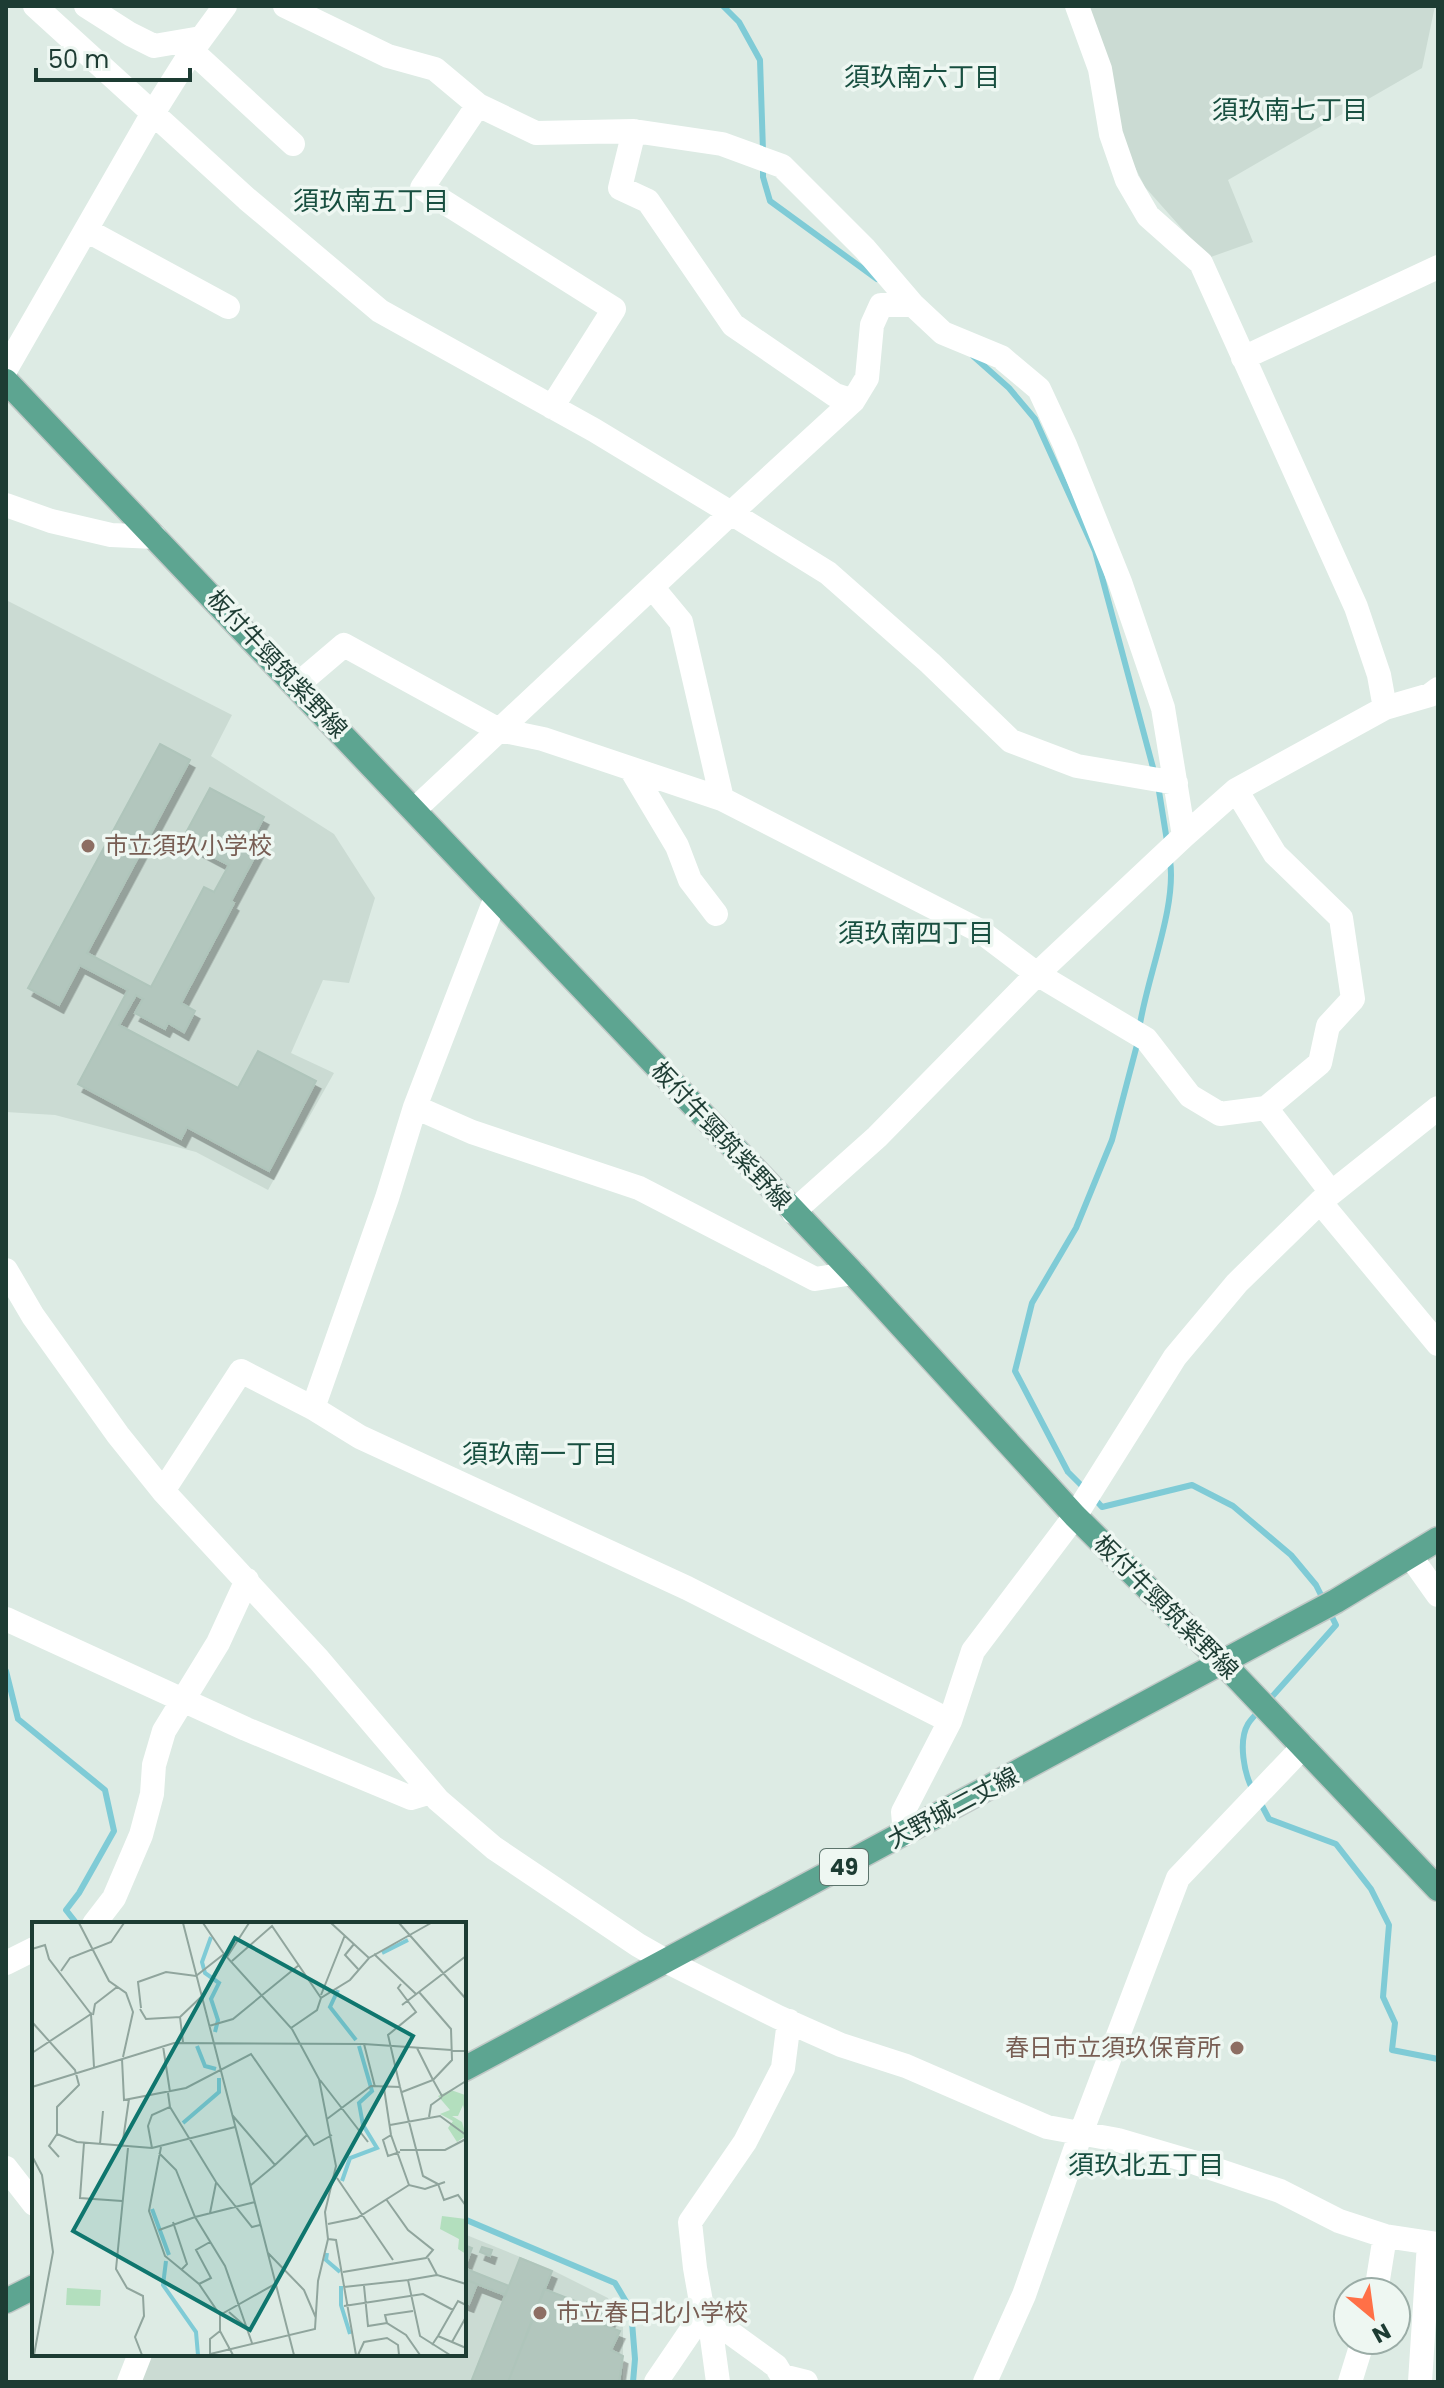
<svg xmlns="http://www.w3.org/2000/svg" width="1444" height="2388" viewBox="0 0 1444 2388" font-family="Poppins,'Noto Sans JP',sans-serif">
<defs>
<filter id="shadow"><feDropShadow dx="4.5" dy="8" stdDeviation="0" flood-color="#0004"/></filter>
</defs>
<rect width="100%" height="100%" fill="#ddebe4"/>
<path fill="#cbdbd3" d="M 1084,6 L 1435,6 L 1422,68 L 1228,180 L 1253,242 L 1208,258 L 1145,187 L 1119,136 Z
M 6,600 L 232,715 L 211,756 L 334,834 L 375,898 L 349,983 L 323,980 L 291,1053 L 334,1073 L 268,1190 L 196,1152 L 55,1115 L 6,1112 Z
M 464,2234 L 550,2269 L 608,2298 L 623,2327 L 623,2382 L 135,2382 L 146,2354 L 464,2354 Z"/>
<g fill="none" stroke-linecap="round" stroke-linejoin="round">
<path stroke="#7fcbd6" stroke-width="6" d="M 723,6 L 739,22 L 760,60 L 763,151
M 763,166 L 763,177 L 770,201 L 877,279
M 973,356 L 1009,388 L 1035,419 L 1095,551 L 1155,775
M 1158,785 L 1167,841
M 1139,1030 C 1146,979 1177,908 1170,860
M 1085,1489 L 1068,1472 L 1015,1371 L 1032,1303 L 1076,1228 L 1112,1140 L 1138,1041
M 1093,1497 L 1102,1507 L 1192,1485 L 1233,1506 L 1291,1555 L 1316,1585 L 1324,1601
M 6,1671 L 18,1719 L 105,1790 L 114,1831 L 79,1893 L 66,1910 L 77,1924
M 1269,1700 L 1336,1625 L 1329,1611
M 1253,1790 C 1244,1774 1238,1741 1248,1724 C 1251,1719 1257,1713 1261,1709
M 1259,1800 L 1269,1819 L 1336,1844 L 1371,1889 L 1389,1925 L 1383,1997 L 1395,2023 L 1392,2050 L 1438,2059
M 464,2219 L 615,2283 L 631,2310 L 635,2359 L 633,2382"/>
</g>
<path fill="#b2c6bd" stroke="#afc5bb" stroke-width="2" filter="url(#shadow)" d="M 160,744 L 190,760 L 87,953 L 151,987 L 204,887 L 214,892 L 229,865 L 182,840 L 210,788 L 264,817 L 253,838 L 262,843 L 231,901 L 234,903 L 181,1003 L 195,1011 L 184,1032 L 168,1023 L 165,1029 L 135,1013 L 143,999 L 136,995 L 119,1025 L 238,1088 L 258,1051 L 316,1081 L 269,1171 L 187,1127 L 181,1139 L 78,1084 L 128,990 L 80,965 L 59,1005 L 28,988 Z
M 464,2245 L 472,2248 L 464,2269 Z
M 482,2247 L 492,2250 L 490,2256 L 480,2252 Z
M 520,2258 L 552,2271 L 508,2382 L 471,2382 Z
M 464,2268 L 509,2286 L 505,2295 L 464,2279 Z
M 464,2279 L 477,2284 L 469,2304 L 464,2302 Z
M 544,2289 L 585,2305 L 588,2301 L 614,2312 L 606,2326 L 620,2331 L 611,2350 L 623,2356 L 619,2382 L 508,2382 Z"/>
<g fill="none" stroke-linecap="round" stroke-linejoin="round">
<g stroke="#c0c8c6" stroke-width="27">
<path id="major" d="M 6,381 L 853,1273 L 1075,1516 L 1223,1663 L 1438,1889
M 464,2069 L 1336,1601 L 1438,1539
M 6,2301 L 34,2287"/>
</g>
<path stroke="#fff" stroke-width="24" d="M 35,6 L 247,199 L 380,311 L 594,430 L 731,513 L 853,401 L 867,378 L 872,325 L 881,305 L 913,305
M 86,6 L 130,34 L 154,46 L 201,38
M 285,6 L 388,56 L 435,69 L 478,105 L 536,133 L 634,131 L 722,144 L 782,166 L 865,249 L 913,305 L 943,333 L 1001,357 L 1039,389 L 1065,445 L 1120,582 L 1163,708 L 1184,836
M 1077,6 L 1100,69 L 1111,134 L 1127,180 L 1148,216 L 1201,263 L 1356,607 L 1379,675 L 1385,708
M 192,51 L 293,144
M 478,105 L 422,188 L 614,309 L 552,407
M 634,131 L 620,188 L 648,201 L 733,325 L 835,395 L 853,401
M 86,230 L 228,307
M 1243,358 L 1438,267
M 6,369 L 153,113 L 192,51 L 225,6
M 6,505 L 51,521 L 111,535 L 155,537
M 652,587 L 681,622 L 722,799
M 297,685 L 344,645 L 499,730 L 543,739 L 722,799 L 980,931 L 1037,974 L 1146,1039 L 1190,1096 L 1220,1114 L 1266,1108
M 631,769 L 677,846 L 690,880 L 716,914
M 1236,790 L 1275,854 L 1341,918 L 1353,999 L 1328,1026 L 1320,1063 L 1266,1108 L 1331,1192
M 414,810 L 731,513 L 828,573 L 930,663 L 1011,741 L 1077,766 L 1176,783
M 415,1107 L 496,897
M 1320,1202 L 1438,1344
M 793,1212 L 877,1137 L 1037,974 L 1184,836 L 1236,790 L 1385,708 L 1430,695 L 1438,689
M 6,1270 L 33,1316 L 118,1435 L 163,1491 L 319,1660 L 438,1800 L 494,1848 L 638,1945 L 666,1961 L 778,2017 L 841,2045 L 906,2066 L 1047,2127 L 1118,2140 L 1196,2163 L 1280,2191 L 1339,2221 L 1385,2236 L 1438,2244
M 313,1408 L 387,1198 L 415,1107 L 472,1132 L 639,1188 L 815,1279 L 853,1273
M 163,1491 L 241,1371 L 313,1408 L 360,1437 L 687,1588 L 950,1721 L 973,1651 L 1075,1516 L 1175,1357 L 1237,1283 L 1320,1202 L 1438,1108
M 1411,1557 L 1438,1595
M 6,1619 L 246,1729 L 411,1798 L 431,1792
M 905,1834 L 903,1812 L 950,1721
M 94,1924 L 114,1898 L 141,1835 L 152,1794 L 154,1765 L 164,1731 L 218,1643 L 247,1580
M 6,1963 L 34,1949
M 6,2168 L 34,2204
M 1376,2292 L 1385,2236
M 703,2313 L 776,2366 L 782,2376 L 806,2382
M 714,2321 L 712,2338 L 718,2382
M 129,2382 L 140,2354
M 656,2382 L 703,2313 L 695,2268 L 690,2222 L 745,2142 L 783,2068 L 789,2021
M 985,2382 L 1024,2295 L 1081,2133 L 1178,1878 L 1303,1747
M 1350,2382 L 1363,2340
M 1420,2382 L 1429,2243"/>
<use href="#major" stroke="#5da591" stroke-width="24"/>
</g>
<g fill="#8d6e63" stroke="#eef7f2" stroke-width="3">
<circle cx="88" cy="846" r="8"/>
<circle cx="1237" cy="2048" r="8"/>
<circle cx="540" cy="2313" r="8"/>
</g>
<g text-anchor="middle" stroke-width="7" stroke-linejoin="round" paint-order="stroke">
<rect fill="#eef7f2" stroke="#5c746c" stroke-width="2" x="820" y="1849" width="48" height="36" rx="6"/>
<g font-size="22" font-weight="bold" fill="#1d3c33">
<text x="844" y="1875">49</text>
</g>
<g font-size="24" fill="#1d3c33" stroke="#eef7f2">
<text transform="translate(277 664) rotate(47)" y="8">板付牛頸筑紫野線</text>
<text transform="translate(721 1136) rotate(47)" y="8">板付牛頸筑紫野線</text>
<text transform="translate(1166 1607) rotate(45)" y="8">板付牛頸筑紫野線</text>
<text transform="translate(953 1808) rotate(-28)" y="8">大野城二丈線</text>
</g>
<g font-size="24" fill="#785e54" stroke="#eef7f2" text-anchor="start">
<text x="104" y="854">市立須玖小学校</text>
<text x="1221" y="2056" text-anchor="end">春日市立須玖保育所</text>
<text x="556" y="2321">市立春日北小学校</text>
</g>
<g font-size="26" fill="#184f40" stroke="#eef7f2">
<text x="922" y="86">須玖南六丁目</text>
<text x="1290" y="119">須玖南七丁目</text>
<text x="371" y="210">須玖南五丁目</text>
<text x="916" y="942">須玖南四丁目</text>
<text x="540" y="1463">須玖南一丁目</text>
<text x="1146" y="2174">須玖北五丁目</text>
</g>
</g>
<g transform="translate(32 1922)">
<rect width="434" height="434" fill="#ddebe4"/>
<path d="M 35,366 L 69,368 L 68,384 L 34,383 Z" fill="#b3dfbe"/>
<path d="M 419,168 L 433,173 L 433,191 L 431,183 L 426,194 L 420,194 L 430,200 L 434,214 L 425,220 L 416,206 L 421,199 L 408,192 L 418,188 L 406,174 ZM 410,294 L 434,297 L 434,332 L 426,327 L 427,317 L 408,307 Z" fill="#b3dfbe"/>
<path fill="none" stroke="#7fcbd6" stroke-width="4" d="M 179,15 L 170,40 L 173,51 L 187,61 L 179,77 L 186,98 L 183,110M 350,31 L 376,18M 306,68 L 298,85 L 324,118M 165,124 L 173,144 L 184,147M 151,201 L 187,170 L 187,156M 310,259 L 318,236 L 345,226 L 331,203 L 327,181 L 340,169 L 327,124M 120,287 L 137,333M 295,331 L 294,338 L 308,350M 134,339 L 131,363 L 164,410 L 166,433M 309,364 L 309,383 L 318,412"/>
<path fill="none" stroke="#90a59d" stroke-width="2" d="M 47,1 L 77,59 L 94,71 L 101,90 L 91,135M 151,1 L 262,433M 171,1 L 192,32 L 260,107 L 287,157 L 304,244 L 293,290 L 296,317 L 304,318 L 324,433M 299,1 L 337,36M 367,1 L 434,77M 322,22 L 313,33 L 326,47M 0,27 L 13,23 L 17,37 L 59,92M 342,32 L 384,72M 195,35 L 217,1M 200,39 L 240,4 L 289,76M 29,49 L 38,36 L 79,20 L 92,1M 387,70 L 419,107 L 420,138 L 401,158 L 410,174 L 434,159M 289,73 L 313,13M 370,83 L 434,34M 109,86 L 106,60 L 134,50 L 164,54 L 192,32M 108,87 L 114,97 L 148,95 L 151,120M 61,93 L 63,82 L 85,65M 148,95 L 169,75M 0,100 L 43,148 L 47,163 L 25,185 L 25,212 L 45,220 L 120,226 L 203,205M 177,104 L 201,97 L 267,43M 259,106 L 285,88 L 289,76 L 318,58 L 337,36 L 399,1M 332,122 L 343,165M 131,124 L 138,170M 0,131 L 59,92 L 62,145M 90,137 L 92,178 L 154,166 L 219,132 L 282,223 L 300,213M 288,158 L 336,220M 0,165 L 142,121 L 332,122 L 434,129M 368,165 L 356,113 L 384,90 L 366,66 L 369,62M 352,166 L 359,213 L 377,263M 370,170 L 401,158 L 385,126M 138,185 L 184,260 L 220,305 L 228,303M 201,194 L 243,243 L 275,213M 397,195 L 399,183 L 410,175M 295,197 L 339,164 L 368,165 L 391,254 L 406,262 L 412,278 L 426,273 L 434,284M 358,203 L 408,194 L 434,213M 25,212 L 17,224 L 27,235M 359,213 L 351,218 L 356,234 L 368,230M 52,221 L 48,276 L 90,279M 68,222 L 71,189M 90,225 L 97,177M 129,225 L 117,289 L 133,334 L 167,362 L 188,393 L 188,409 L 201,433M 96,226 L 84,347 L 95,366 L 111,374 L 112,394 L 103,415 L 110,433M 120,226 L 116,204 L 120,193 L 138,185 L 136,171M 368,228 L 413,228 L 434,217M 127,231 L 144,248 L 163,295 L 223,280M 0,234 L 10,253 L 21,330 L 2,433M 305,256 L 361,338M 219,263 L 243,243M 178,291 L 184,261M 141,300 L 155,342 L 149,348M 296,302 L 325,296 L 377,263 L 393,267 L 413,260M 127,308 L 163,295 L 193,344 L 220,421M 236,331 L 272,368 L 284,396M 396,336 L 405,353 L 434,362M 311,350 L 394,336 L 401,328 L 376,308 L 354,277M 376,358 L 405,353M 167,362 L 179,356 L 164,328 L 178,320M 332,364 L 336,404 L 355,401M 312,365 L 376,358 L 388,414 L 418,433M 312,384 L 391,372 L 421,388M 381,389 L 353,393 L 355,401 L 374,413 L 388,433M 197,390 L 215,406M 188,393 L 243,362M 406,414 L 426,379 L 434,383M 420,420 L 434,395M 400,423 L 406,414 L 434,426M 178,432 L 178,417 L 188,409M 174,433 L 283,407 L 286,359 L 296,317M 326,433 L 332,420 L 355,416 L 366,423 L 367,433"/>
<path fill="#0f766e" fill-opacity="0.15" stroke="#0f766e" stroke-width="4" d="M 203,16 L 381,114 L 218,408 L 41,309 Z"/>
<rect width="434" height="434" fill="none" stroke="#1d3c33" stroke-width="4"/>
</g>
<rect width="1444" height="2388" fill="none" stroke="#1d3c33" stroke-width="16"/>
<g transform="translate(1372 2316) rotate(151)"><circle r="38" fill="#eef7f2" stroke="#9aaca6" stroke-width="2"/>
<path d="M0-6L14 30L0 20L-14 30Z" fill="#ff7047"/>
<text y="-12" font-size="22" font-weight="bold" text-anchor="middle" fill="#1d3c33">N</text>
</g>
<path d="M36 68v12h154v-12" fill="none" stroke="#1d3c33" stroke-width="4"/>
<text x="48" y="68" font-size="24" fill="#1d3c33" stroke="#eef7f2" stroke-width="6" paint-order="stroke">50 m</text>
</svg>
